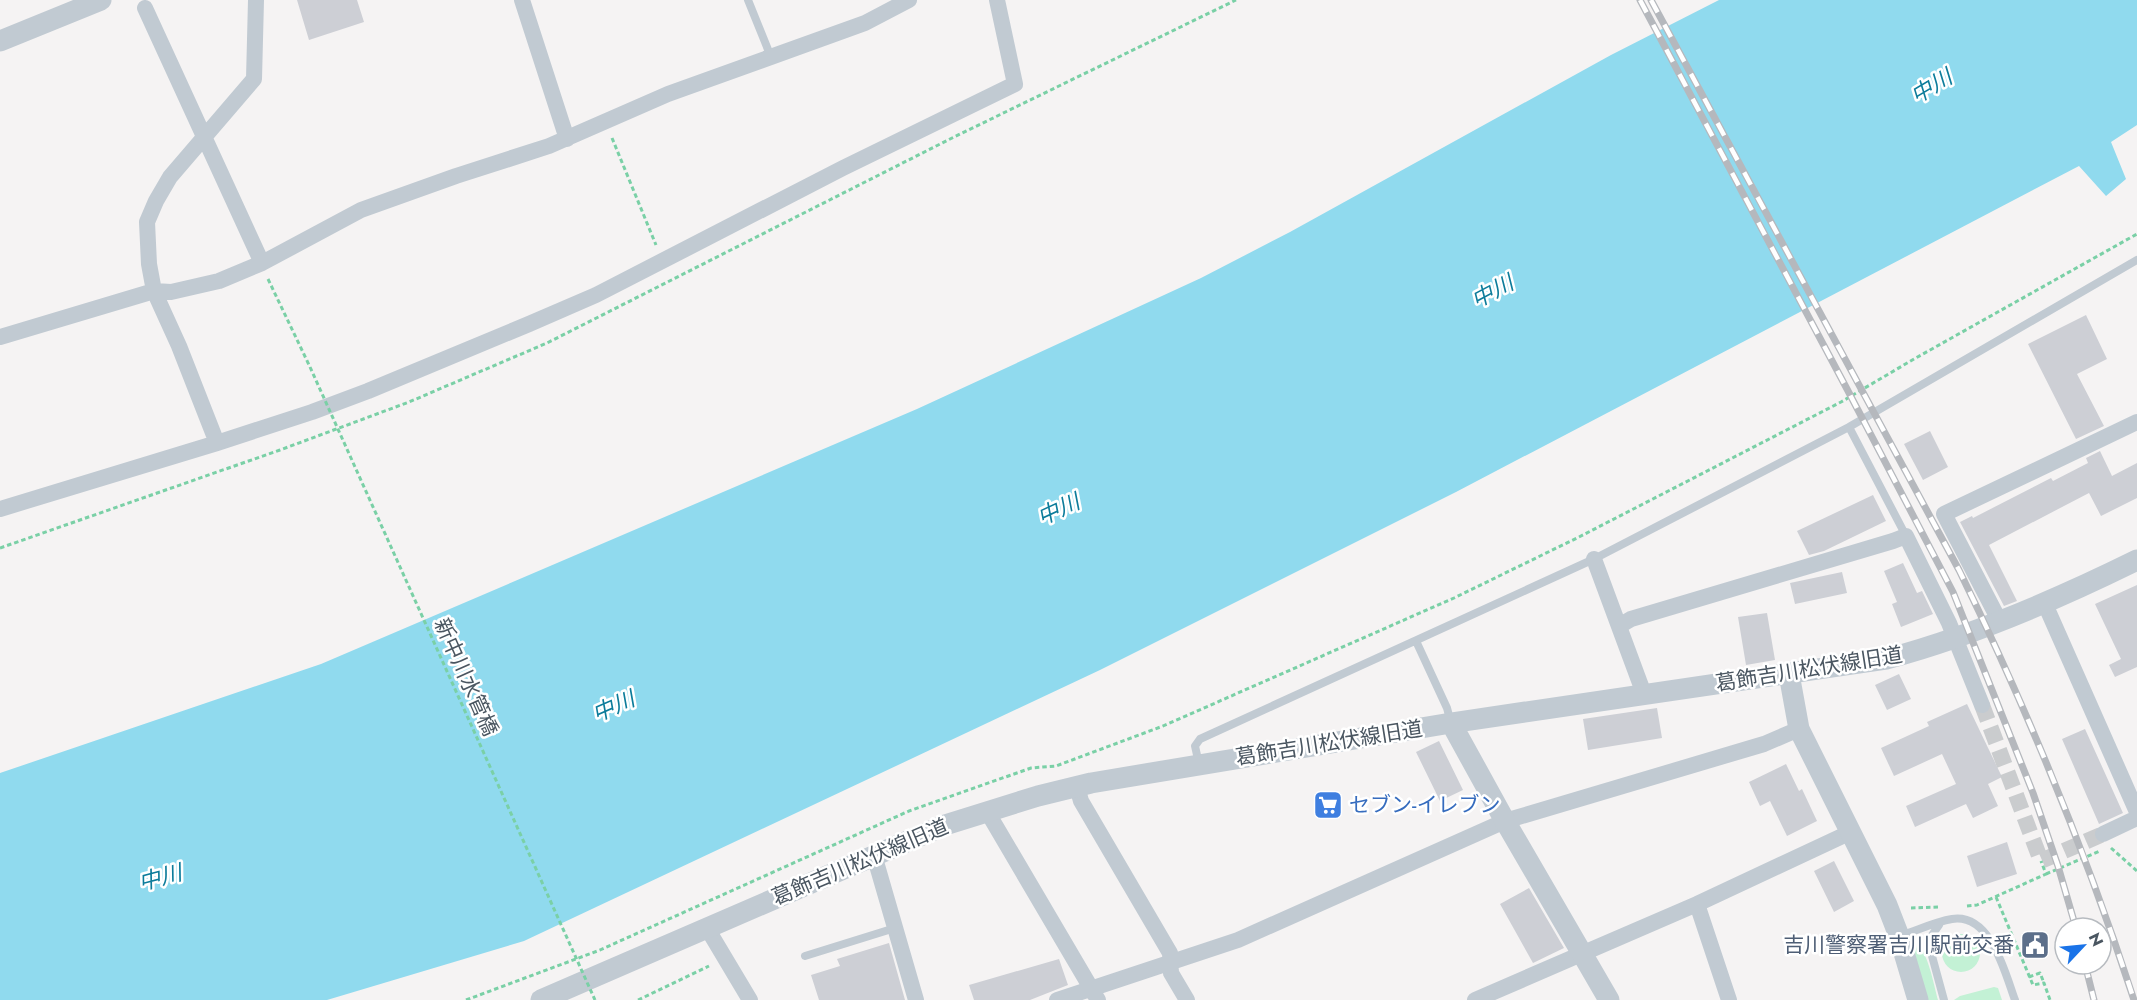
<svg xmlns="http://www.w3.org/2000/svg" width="2137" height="1000" viewBox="0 0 2137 1000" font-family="Jost,'Noto Sans JP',sans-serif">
<rect width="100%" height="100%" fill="#f5f3f3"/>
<path fill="#c3f1d5" d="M1942 953a19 19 0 1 1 38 0a19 19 0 1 1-38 0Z
M 1916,943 C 1928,951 1934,986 1938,1000 L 1928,1000 L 1912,949 L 1913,944 Z
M 1994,987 L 1998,988 L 2002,1000 L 1954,1000 L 1960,996 Z"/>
<path fill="#90daee" d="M 1719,0 L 2137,0 L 2137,125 L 2111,142 L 2126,179 L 2106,196 L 2079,166 L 1456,492 L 1100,670 L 524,941 L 327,1000 L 0,1000 L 0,773 L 321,664 L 917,409 L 1201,278 L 1290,232 L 1611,55 Z"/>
<path fill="#cdcfd5" d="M 297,0 L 357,0 L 364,22 L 309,40 Z
M 2086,315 L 2107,359 L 2077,374 L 2104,426 L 2076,439 L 2028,344 Z
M 1930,431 L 1948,467 L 1923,480 L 1904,444 Z
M 2100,451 L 2112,476 L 2137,463 L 2137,498 L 2101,516 L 2089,493 L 1989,545 L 2017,601 L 2004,606 L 1960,522 L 1972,516 L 1973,518 L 2051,478 L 2053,481 L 2088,463 L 2086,458 Z
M 1873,495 L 1886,521 L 1824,551 L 1809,555 L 1797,531 Z
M 1903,563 L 1917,593 L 1922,591 L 1933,614 L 1901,627 L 1892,604 L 1897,602 L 1884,571 Z
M 1842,572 L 1847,593 L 1795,604 L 1790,583 Z
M 2137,585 L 2137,667 L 2115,677 L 2109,665 L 2121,659 L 2095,604 Z
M 1767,613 L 1775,660 L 1746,665 L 1738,617 Z
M 1899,674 L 1911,699 L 1887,710 L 1875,685 Z
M 1967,704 L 2002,777 L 1988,784 L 1998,806 L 1973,818 L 1966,804 L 1915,827 L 1906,806 L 1956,784 L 1942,754 L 1894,776 L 1881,748 L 1929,726 L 1927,722 Z
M 1657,708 L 1662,738 L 1588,750 L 1583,719 Z
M 2085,729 L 2123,813 L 2099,824 L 2062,739 Z
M 1439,741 L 1463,790 L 1440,801 L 1416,752 Z
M 1786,764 L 1799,791 L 1802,789 L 1817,821 L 1787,836 L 1770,801 L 1760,806 L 1749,782 Z
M 2007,842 L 2017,874 L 1977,887 L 1967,856 Z
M 1834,861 L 1854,901 L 1834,912 L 1814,871 Z
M 1529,888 L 1564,948 L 1533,963 L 1500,904 Z
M 889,943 L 905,1000 L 819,1000 L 811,975 L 840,966 L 837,959 Z
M 1059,959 L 1068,985 L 1030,1000 L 974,1000 L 969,985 Z"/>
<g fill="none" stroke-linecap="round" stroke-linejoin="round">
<path stroke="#caccce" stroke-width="16" stroke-dasharray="16 8" stroke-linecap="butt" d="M 1982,705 L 2041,861 L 2103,834"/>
<path stroke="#7ad0a6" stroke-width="3" stroke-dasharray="4.5 3" stroke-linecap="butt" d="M 612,138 L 656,245
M 268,279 L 310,367
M 0,548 L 280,450 L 409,402 L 547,343 L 954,137 L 1236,0
M 2111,848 L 2137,871
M 2046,874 L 2100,851
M 1996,897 L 2033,985 L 2044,983 L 2050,1000
M 1967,906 L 1977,905 L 2046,874 L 2041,861
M 1911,908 L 1939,907
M 2029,977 L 2040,973 L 2044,983
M 466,1000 L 600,950 L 909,811 L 1031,768 L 1056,766 L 1163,726 L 1454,598 L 1579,537 L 1841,402 L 1914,359 L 2137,234
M 638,1000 L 709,966"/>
<path stroke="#c1cad2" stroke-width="8" d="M 748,0 L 771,57
M 1849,427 L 1906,536
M 1416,641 L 1447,708 L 1451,723
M 1199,764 L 1195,746 L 1200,739 L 1594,559 L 1849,427 L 2137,260
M 1939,925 L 1930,938 L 1929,945 L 1944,1000
M 1899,936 C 1916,931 1934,922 1952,919 C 1991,913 2005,973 2015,1000
M 805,956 L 895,928"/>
<path stroke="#c1cad2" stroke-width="16" d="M 522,0 L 567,139
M 145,8 L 262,263
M 0,337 L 154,291 L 171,292 L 219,281 L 262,263 L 361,210 L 456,176 L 549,146 L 668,94 L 865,23 L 909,0
M 217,443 L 179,346 L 154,291 L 149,264 L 147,222 L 156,201 L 170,177 L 254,79 L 256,0
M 0,509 L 217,443 L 312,412 L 368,391 L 529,324 L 596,295 L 843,168 L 1015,84 L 997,0
M 1594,559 L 1644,694
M 2045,604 L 2137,812
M 2000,622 L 1944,514 L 2137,422
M 1619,626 L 1631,619 L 1893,541 L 1906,536 L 1949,623 L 1982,705
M 1077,787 L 1081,801 L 1170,953 L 1171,973 L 1187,1000
M 988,813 L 1098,1000
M 2103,834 L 2137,818
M 874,855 L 916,1000
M 1697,904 L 1729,1000
M 707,928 L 750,1000
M 1057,1000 L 1238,940 L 1505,821 L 1764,744 L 1799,729
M 1475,1000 L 1697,904 L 1851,832"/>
<path stroke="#c1cad2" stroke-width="21" d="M 0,41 L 101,0
M 1789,674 L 1799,729 L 1887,905 L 1899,936 L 1918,1000
M 1451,723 L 1505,821 L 1609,1000
M 541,1000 L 945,825 L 1038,796 L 1091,783 L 1451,723 L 1886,659 C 1973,636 2056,600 2137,560"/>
<g stroke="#b5b8bd" stroke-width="7">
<path id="rail" d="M 1640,0 L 1847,389 L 1953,592 L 2033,793 L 2058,866 L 2076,928
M 1651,0 L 1959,570 C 2027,709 2086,852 2134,1000
M 2085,964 L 2094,1000"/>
</g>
<use href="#rail" stroke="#fff" stroke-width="4.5" stroke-dasharray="14" stroke-linecap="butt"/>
<path stroke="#7ad0a6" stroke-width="3" stroke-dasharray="4.5 3" stroke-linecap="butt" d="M 310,367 L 595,1000"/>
</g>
<defs>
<g id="supermarket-square" transform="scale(1.5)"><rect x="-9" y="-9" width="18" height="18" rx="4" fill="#3f7fe0" stroke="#fff"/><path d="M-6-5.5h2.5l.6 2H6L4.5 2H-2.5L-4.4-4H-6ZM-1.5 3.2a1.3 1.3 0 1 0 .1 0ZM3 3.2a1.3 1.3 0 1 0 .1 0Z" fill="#fff"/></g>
<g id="civic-square" transform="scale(1.5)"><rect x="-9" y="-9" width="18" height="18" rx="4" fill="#5c6f8a" stroke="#fff"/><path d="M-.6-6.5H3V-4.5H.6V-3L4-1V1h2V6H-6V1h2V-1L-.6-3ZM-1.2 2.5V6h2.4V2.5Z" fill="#fff"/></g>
</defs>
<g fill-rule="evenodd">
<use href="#supermarket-square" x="1328" y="805"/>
<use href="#civic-square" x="2035" y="945"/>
</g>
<g text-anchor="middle" stroke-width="5" stroke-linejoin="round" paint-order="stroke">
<g font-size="21" fill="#4a5661" stroke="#fff">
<text transform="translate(1809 669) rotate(-9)" y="7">葛飾吉川松伏線旧道</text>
<text transform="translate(466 677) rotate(66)" y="7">新中川水管橋</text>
<text transform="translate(1329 743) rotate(-9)" y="7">葛飾吉川松伏線旧道</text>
<text transform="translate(860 862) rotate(-23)" y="7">葛飾吉川松伏線旧道</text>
</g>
<g font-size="21" fill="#366cbe" stroke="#fff" text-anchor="start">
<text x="1349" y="812">セブン-イレブン</text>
</g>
<g font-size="21" fill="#4e5e75" stroke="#fff" text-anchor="end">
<text x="2014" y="952">吉川警察署吉川駅前交番</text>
</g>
<g font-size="22" font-style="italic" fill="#0c7c9b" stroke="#fff">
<text transform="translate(1931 86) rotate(-31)" y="8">中川</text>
<text transform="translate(1492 291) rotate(-28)" y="8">中川</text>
<text transform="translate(1058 509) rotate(-25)" y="8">中川</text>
<text transform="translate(613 706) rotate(-24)" y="8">中川</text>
<text transform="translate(160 877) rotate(-15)" y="8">中川</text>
</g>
</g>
<g transform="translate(2083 946) rotate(64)"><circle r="28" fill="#ffffff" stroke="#b7bbc0" stroke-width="1.5"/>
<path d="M0-4.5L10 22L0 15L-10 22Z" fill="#1a73e8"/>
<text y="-9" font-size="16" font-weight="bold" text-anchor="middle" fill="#4a5661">N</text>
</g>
</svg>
